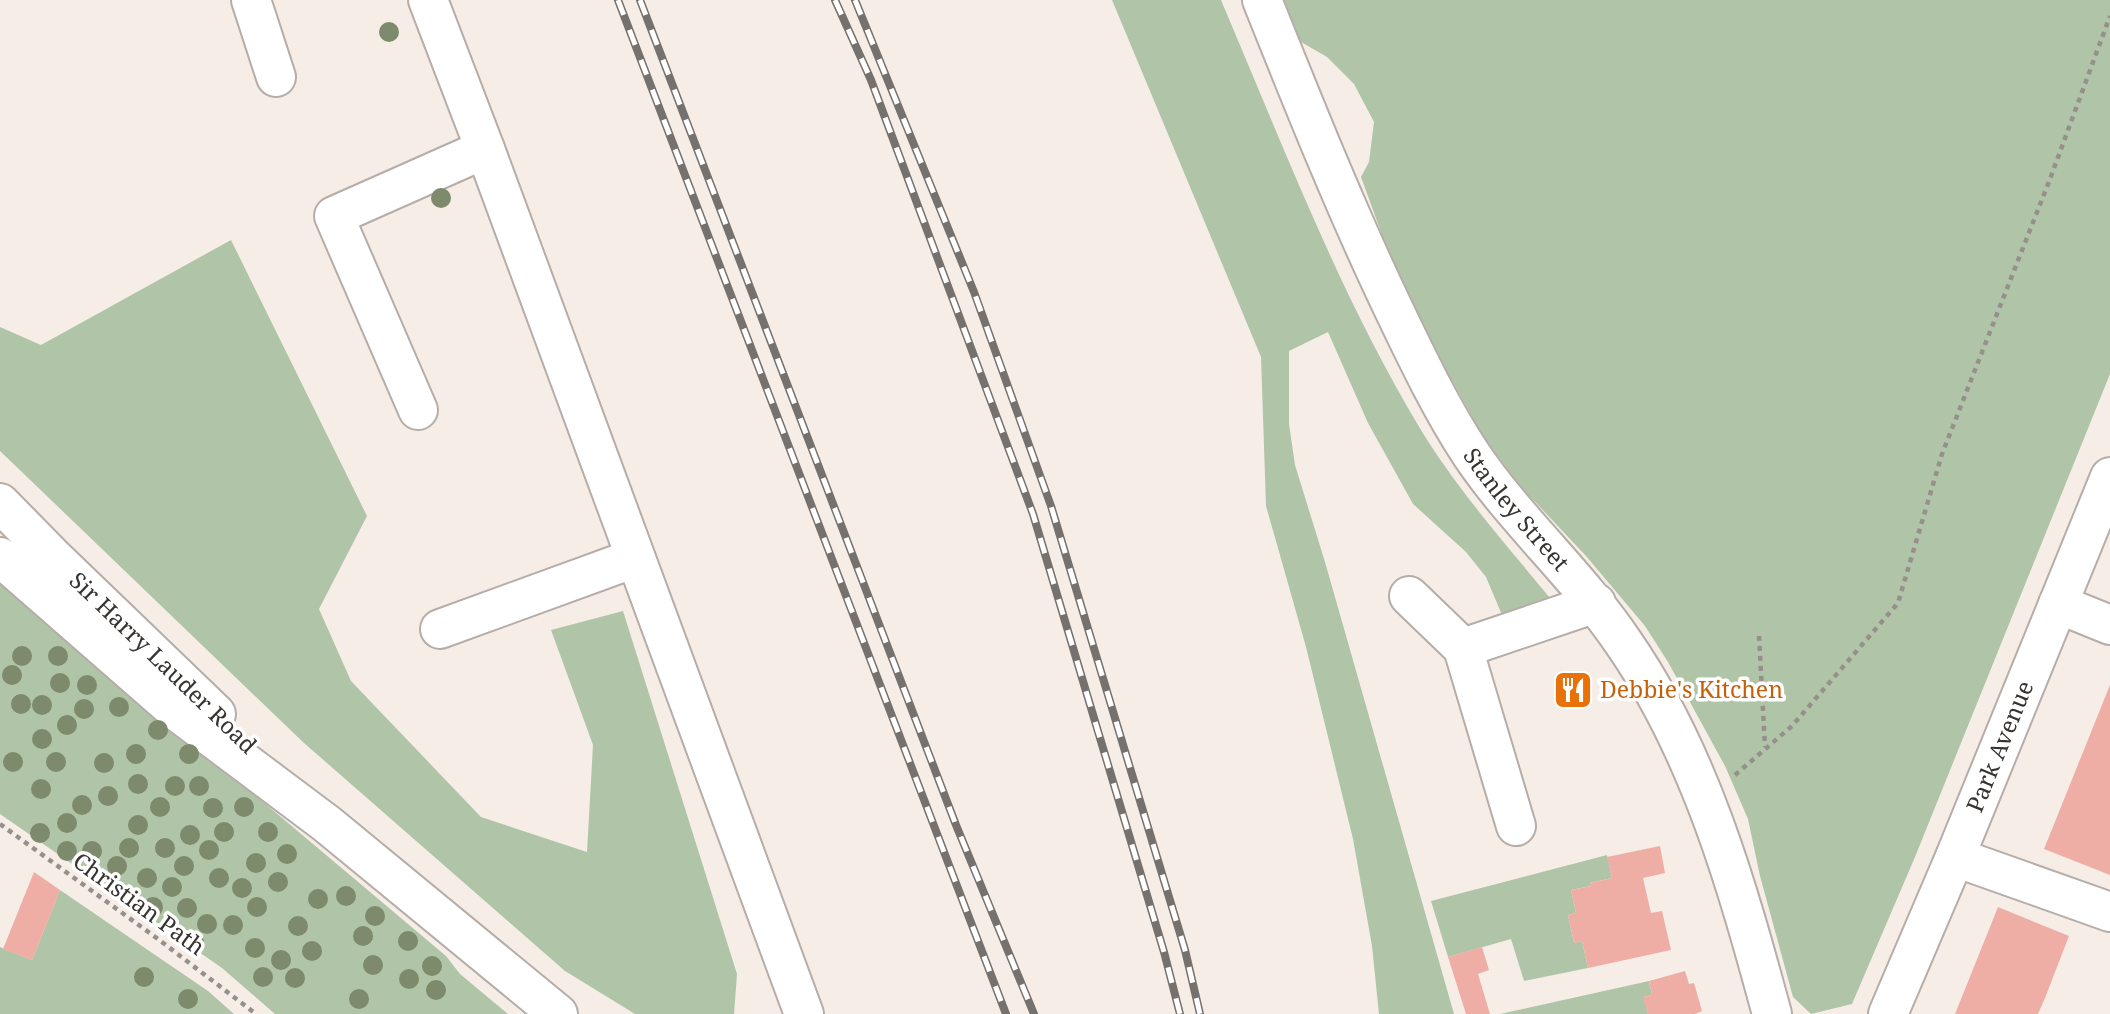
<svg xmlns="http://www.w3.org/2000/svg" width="2110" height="1014" viewBox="0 0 2110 1014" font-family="'Noto Serif',serif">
<rect width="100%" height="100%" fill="#f6ede7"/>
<path fill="#b0c5a7" d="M 1112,0 L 1221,0 C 1282,143 1338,291 1418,425 C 1455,487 1504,542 1550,598 L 1502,615 L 1486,577 L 1466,552 L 1413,504 L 1368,423 L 1328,332 L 1289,351 L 1289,424 L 1295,465 L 1325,562 L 1454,1014 L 1379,1014 L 1372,946 L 1353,839 L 1306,647 L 1266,506 L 1261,357 Z
M 1284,0 L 2110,0 L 2110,374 L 1915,857 L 1852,1004 L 1811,1014 L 1793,997 L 1760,876 L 1748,819 L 1725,766 L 1668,662 L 1645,626 L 1586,556 L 1522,488 L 1483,436 L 1429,339 L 1389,254 L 1361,177 L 1369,162 L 1374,122 L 1354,84 L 1327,57 L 1301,42 Z
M 231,240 L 367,516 L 319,609 L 351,681 L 481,817 L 587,852 L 593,745 L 551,630 L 623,611 L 737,974 L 734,1014 L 635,1014 L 565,971 L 304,743 L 0,451 L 0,327 L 41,345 Z
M 0,580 L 446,956 L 460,974 L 508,1014 L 275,1014 L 222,968 L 0,814 Z
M 1607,855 L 1612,878 L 1590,883 L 1591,886 L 1571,890 L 1576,913 L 1568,915 L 1574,943 L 1582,941 L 1588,968 L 1524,981 L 1511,939 L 1448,957 L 1431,901 Z
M 60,890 L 208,991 L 234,1014 L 0,1014 L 0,947 L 32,960 Z
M 1649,981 L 1652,995 L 1644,997 L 1648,1014 L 1500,1014 Z"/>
<path fill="#efaea5" d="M 2110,685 L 2110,875 L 2044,849 Z
M 1660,846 L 1665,873 L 1643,878 L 1651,913 L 1662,911 L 1671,950 L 1588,968 L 1582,941 L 1574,943 L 1568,915 L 1576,913 L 1571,890 L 1591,886 L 1590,883 L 1612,878 L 1607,857 Z
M 34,872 L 60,890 L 32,960 L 3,949 Z
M 1998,907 L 2069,936 L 2045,998 L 2038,1014 L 1955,1014 Z
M 1482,947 L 1489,970 L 1478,974 L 1490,1014 L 1466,1014 L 1448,957 Z
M 1685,971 L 1689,984 L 1694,983 L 1702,1011 L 1695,1014 L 1648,1014 L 1643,997 L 1652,995 L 1649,981 Z"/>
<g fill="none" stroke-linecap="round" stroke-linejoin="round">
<g stroke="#b6ada8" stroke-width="42">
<g id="minor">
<path d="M 251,0 L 276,77"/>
<path d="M 428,0 L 485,149 L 804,1014"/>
<path id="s1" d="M 1262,0 C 1304,105 1346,210 1395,312 C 1417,358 1443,412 1471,454 C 1516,521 1578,575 1623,642 C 1700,753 1737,885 1772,1014"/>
<path d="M 418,410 L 334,216 L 485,149"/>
<path d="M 1409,596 L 1463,648"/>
<path d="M 2058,604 L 2110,625"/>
<path d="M 440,629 L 635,558"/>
<path d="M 1516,826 L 1463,648 L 1596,603"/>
<path d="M 1955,857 L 2110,912"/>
<path id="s2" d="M 1888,1014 L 1955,857 L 2110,477"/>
</g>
</g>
<g stroke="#b6ada8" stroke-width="42">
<path id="major" d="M 0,503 L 55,559 L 216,714
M 0,557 L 175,710 L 327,824 L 558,1014"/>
</g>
<path stroke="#96908c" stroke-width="4.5" stroke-dasharray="5 5" stroke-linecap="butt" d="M 1759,636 L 1765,747
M 1735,775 L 1792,726 L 1898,603 L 1942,454 L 2050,179 L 2110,16
M 0,824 L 158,939 L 256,1014"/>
<use href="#minor" stroke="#fff" stroke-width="38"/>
<use href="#major" stroke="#fff" stroke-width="38"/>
<g stroke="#76716d" stroke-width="8">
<path id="rail" d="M 618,0 L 1006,1014
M 640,0 L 956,825 L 1034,1014
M 835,0 L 871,80 L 1033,514 L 1164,952 L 1180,1014
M 855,0 L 974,292 L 1051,506 L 1185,950 L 1200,1014"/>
</g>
<use href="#rail" stroke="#fff" stroke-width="5" stroke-dasharray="16" stroke-linecap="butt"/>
</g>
<g fill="#7d8a6b">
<circle cx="389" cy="32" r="10"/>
<circle cx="441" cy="198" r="10"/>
<circle cx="22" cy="656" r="10"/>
<circle cx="58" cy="656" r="10"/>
<circle cx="12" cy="675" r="10"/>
<circle cx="60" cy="683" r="10"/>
<circle cx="87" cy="685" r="10"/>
<circle cx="21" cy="704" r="10"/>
<circle cx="42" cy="705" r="10"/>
<circle cx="119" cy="707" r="10"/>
<circle cx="84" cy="709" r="10"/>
<circle cx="67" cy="725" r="10"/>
<circle cx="158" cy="730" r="10"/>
<circle cx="42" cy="739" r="10"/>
<circle cx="136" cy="754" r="10"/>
<circle cx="189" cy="754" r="10"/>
<circle cx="13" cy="762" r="10"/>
<circle cx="56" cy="762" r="10"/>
<circle cx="104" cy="763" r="10"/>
<circle cx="138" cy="784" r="10"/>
<circle cx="175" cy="786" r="10"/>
<circle cx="199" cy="786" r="10"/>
<circle cx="41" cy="789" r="10"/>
<circle cx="108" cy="796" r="10"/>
<circle cx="82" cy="805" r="10"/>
<circle cx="160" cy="807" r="10"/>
<circle cx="244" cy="807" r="10"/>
<circle cx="213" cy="808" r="10"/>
<circle cx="67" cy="823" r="10"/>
<circle cx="138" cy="825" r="10"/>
<circle cx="224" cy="832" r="10"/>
<circle cx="268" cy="832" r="10"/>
<circle cx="40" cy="833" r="10"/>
<circle cx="190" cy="835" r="10"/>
<circle cx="129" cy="848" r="10"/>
<circle cx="165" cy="848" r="10"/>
<circle cx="209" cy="850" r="10"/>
<circle cx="67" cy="851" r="10"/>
<circle cx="92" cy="851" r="10"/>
<circle cx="287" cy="854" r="10"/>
<circle cx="256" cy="863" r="10"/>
<circle cx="117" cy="866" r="10"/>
<circle cx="184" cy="866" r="10"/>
<circle cx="147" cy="878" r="10"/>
<circle cx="219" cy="878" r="10"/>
<circle cx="278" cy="882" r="10"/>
<circle cx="172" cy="887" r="10"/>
<circle cx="242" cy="888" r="10"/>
<circle cx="346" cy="896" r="10"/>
<circle cx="318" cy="899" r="10"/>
<circle cx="153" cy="907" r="10"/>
<circle cx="257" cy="907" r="10"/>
<circle cx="187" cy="908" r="10"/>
<circle cx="375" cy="916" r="10"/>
<circle cx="207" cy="924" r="10"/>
<circle cx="233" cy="925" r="10"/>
<circle cx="298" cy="926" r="10"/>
<circle cx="363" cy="936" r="10"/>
<circle cx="408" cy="941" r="10"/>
<circle cx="194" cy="942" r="10"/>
<circle cx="255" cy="948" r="10"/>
<circle cx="312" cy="951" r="10"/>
<circle cx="281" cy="960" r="10"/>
<circle cx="373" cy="965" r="10"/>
<circle cx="432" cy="966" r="10"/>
<circle cx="144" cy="977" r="10"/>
<circle cx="263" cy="977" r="10"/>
<circle cx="295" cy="978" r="10"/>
<circle cx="409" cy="979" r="10"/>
<circle cx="436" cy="990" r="10"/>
<circle cx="188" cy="999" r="10"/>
<circle cx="359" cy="999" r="10"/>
</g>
<defs>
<g id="restaurant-square" transform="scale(2.0125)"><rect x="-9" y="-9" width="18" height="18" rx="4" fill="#e8710a" stroke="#fff"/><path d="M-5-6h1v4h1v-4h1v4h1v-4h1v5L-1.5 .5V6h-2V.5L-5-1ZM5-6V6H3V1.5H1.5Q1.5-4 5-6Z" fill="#fff"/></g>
</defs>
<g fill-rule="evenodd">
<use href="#restaurant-square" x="1573" y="690"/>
</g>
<g text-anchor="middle" stroke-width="7" stroke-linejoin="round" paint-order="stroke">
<g font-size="23" fill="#363331" stroke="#fff">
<text dy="8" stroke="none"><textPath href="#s1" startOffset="572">Stanley Street</textPath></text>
<text transform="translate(163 663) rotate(44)" y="8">Sir Harry Lauder Road</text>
<text dy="8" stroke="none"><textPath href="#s2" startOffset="290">Park Avenue</textPath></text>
<text transform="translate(139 904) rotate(36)" y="8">Christian Path</text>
</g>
<g font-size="23" fill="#c56008" stroke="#fff" text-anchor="start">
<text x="1600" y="698">Debbie's Kitchen</text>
</g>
</g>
</svg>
